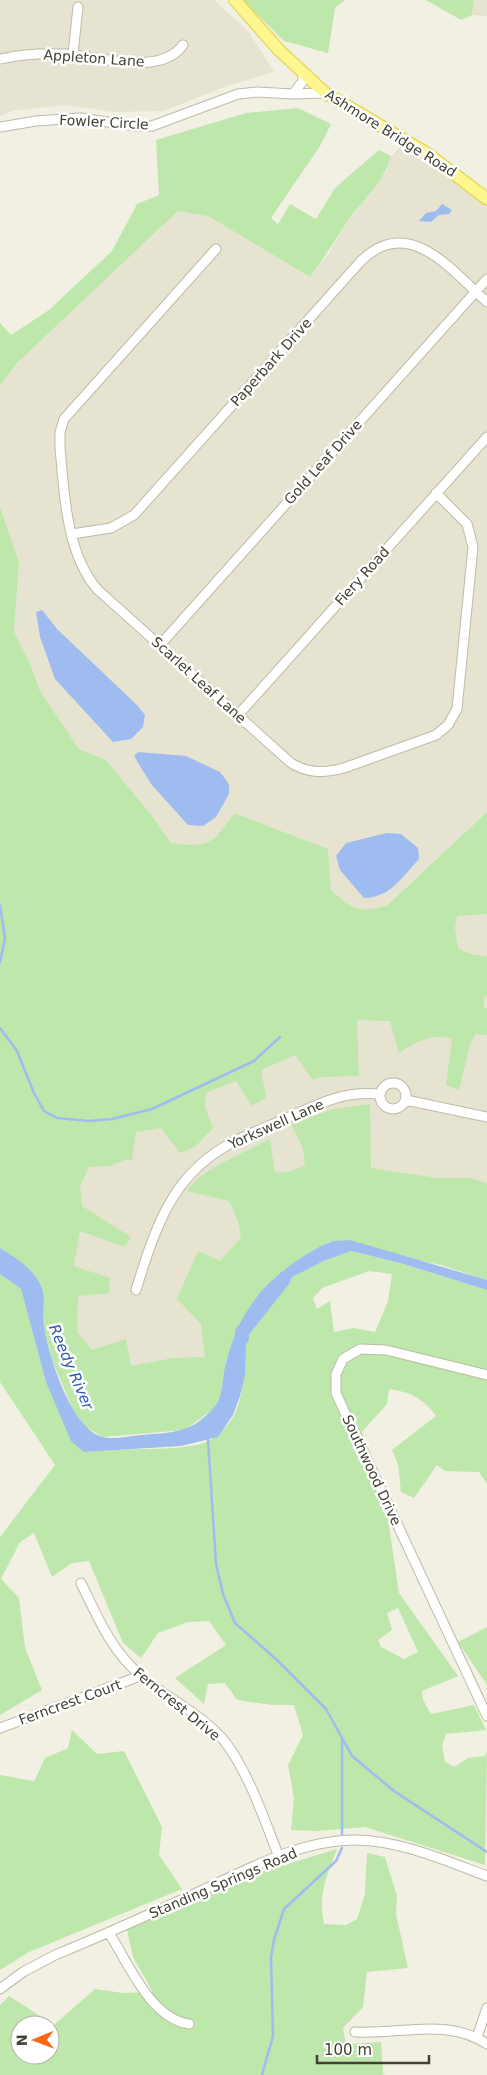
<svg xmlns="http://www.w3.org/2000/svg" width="487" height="2075" viewBox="0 0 487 2075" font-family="'DejaVu Sans',sans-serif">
<rect width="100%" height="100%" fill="#f2f0e3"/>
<path fill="#e6e4d1" d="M 0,0 L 214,0 L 249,32 L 274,72 L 224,87 L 163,111 L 115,112 L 66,105 L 12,111 L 0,116 Z
M 474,0 L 487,0 L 487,16 L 472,15 Z
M 401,146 L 473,195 L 487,208 L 487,812 L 385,906 L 363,912 L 347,904 L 234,813 L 217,837 L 196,847 L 171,843 L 153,817 L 106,760 L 79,749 L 62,724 L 40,691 L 30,663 L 14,631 L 19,562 L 0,507 L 0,386 L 17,363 L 178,211 L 208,216 L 310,277 L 329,253 L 347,222 L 387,171 L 391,156 Z
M 487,846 L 487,1211 L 349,1199 L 209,1372 L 125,1385 L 73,1341 L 47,1213 L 128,1112 Z"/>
<path fill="#bee7ab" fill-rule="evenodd" d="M 243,0 L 345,0 L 335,8 L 328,53 L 284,41 Z
M 426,0 L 474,0 L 472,15 L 461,20 Z
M 298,108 L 331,124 L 320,146 L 271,218 L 278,224 L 290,204 L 316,219 L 335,188 L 379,150 L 391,156 C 384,184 362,199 347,222 C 334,241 324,259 310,277 L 208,216 L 178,211 L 17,363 L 0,386 L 0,323 L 11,335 L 49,310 L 112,251 L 137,204 L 159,195 L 156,140 L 246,113 Z
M 0,507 L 19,562 L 14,631 L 30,663 L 40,691 L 79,749 L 106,760 L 153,817 L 171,843 C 208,848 213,844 234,813 L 328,849 L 331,890 C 353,910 356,913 386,906 L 487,812 L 487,914 L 457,916 L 455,928 L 458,949 L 475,955 L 487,956 L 487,996 L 484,998 L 484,1008 L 487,1008 L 487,1035 L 475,1034 L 470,1045 L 459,1090 L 446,1085 L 452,1039 C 431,1033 416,1042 399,1053 L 390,1021 L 357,1020 L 359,1076 L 321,1077 L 313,1080 L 295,1055 L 261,1070 L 266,1098 L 252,1106 L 236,1081 L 206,1093 L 205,1107 L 213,1128 L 195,1147 L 180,1153 L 161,1128 L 136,1132 L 132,1160 L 125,1160 L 109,1166 L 89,1167 L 80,1187 L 82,1206 L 131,1237 L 125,1247 L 80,1231 L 74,1266 L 110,1278 L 109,1293 L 78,1296 L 77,1332 L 92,1350 L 126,1339 L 131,1366 L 173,1358 L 205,1357 L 201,1324 L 177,1299 L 198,1251 L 220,1261 L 241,1238 L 238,1221 L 229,1201 L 187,1191 C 201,1169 246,1152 270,1139 L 275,1173 L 292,1171 L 305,1165 L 303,1149 L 291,1124 L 334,1109 L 370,1104 L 371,1168 L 436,1178 L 471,1178 L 487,1183 L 487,1280 L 441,1265 L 329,1242 L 310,1252 L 257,1296 L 226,1361 L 222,1392 L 214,1409 L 184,1430 L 103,1437 L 86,1427 L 74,1412 L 53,1362 L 43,1326 L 41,1286 L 10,1254 L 0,1248 Z
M 351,1251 L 399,1263 L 487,1290 L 487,1484 L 479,1472 L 445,1471 L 437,1465 L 414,1498 L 401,1492 L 398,1464 L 392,1450 L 436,1416 C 422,1397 412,1393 389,1389 L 387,1404 L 362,1432 L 383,1485 L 399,1593 L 458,1676 L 422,1691 L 423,1700 L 431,1714 L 474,1705 L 486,1730 L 446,1734 L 442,1746 L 445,1762 L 454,1767 L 468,1758 L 485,1756 L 487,1751 L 485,1865 L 365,1827 L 316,1831 L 291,1830 L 294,1798 L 288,1765 L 303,1735 L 294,1705 L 272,1705 L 237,1700 L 225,1683 L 208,1684 L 204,1704 L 175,1678 L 226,1645 L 209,1621 L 188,1622 L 158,1633 L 141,1658 L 123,1643 L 89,1561 L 72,1563 L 52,1577 L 34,1533 L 20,1542 L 1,1579 L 19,1598 L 25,1648 L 42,1690 L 0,1715 L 0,1537 L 55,1465 L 0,1382 L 0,1274 L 21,1289 L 46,1382 L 84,1452 C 95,1452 106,1450 118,1450 C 140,1448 189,1451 208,1441 C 263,1412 230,1346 257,1307 C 277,1279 321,1262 351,1251 ZM 369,1271 L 392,1274 L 388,1301 L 375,1332 L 354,1328 L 334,1332 L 330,1301 L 317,1309 L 313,1298 L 322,1288 ZM 398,1608 L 418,1652 L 404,1659 L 381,1647 L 378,1640 L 392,1630 L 387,1613 Z
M 487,1627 L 487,1685 L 458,1642 Z
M 72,1730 L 97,1754 L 124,1751 L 162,1827 L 159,1855 L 182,1889 L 29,1952 L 0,1970 L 0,1775 L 34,1781 L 45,1758 L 68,1748 Z
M 337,1849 C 326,1878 318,1893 324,1924 L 346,1925 L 357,1919 L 365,1894 L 367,1853 L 385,1857 L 397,1896 L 396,1914 L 408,1968 L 367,1972 L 363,2007 L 343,2028 L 346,2044 L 381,2042 L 383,2074 L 385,2075 L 0,2075 L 0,2005 L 9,1996 L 54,2025 L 95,1989 L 123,1993 L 153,1992 L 133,1957 L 127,1930 L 245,1877 ZM 20,2025 L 50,2025 L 50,2055 L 20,2055 Z"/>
<path fill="#9ebcf0" d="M 442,204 L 452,210 L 449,214 L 439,215 L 431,222 L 419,221 L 426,213 L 436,211 Z
M 42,610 L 57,629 L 137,705 L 145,715 L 143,727 L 131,739 L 113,742 L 55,679 L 40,637 L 36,612 Z
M 138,752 L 186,756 L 220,772 L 229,784 L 229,794 L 216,817 L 203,826 L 188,825 L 151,784 L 134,756 Z
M 387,833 L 401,834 L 418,848 L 419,859 C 403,876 390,898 364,898 L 340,870 L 336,856 L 346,843 Z
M 350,1240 L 487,1280 L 487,1290 L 400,1263 L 351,1251 L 324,1261 L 294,1276 L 257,1307 L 249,1323 L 246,1344 L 245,1375 L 240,1396 L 233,1415 L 218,1437 L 181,1446 L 84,1452 L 71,1441 L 46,1382 L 21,1289 L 0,1274 L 0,1248 C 15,1257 34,1269 41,1286 C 47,1299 41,1314 44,1327 C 49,1356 71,1429 103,1437 C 114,1440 129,1436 141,1435 C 162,1433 184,1434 202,1419 C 228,1399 219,1387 227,1359 C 233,1337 242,1316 256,1298 C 269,1279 307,1251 328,1243 C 334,1240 343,1241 350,1240 Z"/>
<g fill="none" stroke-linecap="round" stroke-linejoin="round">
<path stroke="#9ebcf0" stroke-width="2.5" d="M 0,905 L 5,939 L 0,962
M 0,1028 L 17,1051 L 34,1093 L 44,1111 L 57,1118 L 88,1121 L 112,1119 L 152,1109 L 254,1061 L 280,1037
M 208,1440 L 216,1564 L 223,1594 L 235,1623 L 278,1661 L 326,1709 L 352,1756 L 394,1791 L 487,1852
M 342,1834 L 342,1740
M 262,2075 L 273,2036 L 271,1957 L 274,1940 L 284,1909 L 336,1861 L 342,1848"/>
<path stroke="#9ebcf0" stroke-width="14" d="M 242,1338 L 242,1332 L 284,1279"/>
<g stroke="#bdbaa6" stroke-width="11">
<path id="minor" d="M 73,54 L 78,7
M 0,59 C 22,54 43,53 65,54 C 99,56 160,77 183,45
M 293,94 L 302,82 L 304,73
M 0,127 L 36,121 L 80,118 L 135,126 L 152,126 L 238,94 L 257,92 L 293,94 L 325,93
M 216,249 L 64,419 L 60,432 L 60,447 C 64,492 66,554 98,590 L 291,763 C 309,774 325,773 344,768 L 436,735 L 448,725 L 457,709 L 473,547 L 467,524 L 436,493
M 72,534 L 111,528 L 134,515 L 360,262 C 408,213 451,270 487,302
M 160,645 L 487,279
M 238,715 L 487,437
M380 1096a13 13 0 1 1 26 0a13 13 0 1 1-26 0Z
M 406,1100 L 487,1117
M 136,1290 C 154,1232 170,1178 226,1146 C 246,1134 268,1127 289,1117 C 321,1103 343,1091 379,1094
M 487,1375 L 386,1350 L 360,1349 L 343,1359 L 336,1374 L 336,1393 L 347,1417 L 487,1716
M 81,1583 C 97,1616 111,1650 140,1675 C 167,1699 203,1714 226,1743 C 250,1776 264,1819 279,1857
M 0,1728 L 140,1676
M 109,1933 C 129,1964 150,2018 189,2024
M 0,1989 L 23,1972 L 55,1955 C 102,1936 148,1915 194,1894 C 245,1871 298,1840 356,1840 C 402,1841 444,1860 487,1876
M 355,2032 C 400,2035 446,2017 487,2044
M 477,2037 L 487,2008"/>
</g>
<g stroke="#e3d95f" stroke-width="14">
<path id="major" d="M 235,0 L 279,50 L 325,93 L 428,154 L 487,199"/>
</g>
<use href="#minor" stroke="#fff" stroke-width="9"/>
<use href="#major" stroke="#fef78f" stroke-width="11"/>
</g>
<g text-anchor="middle" stroke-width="5" stroke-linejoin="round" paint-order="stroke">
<g font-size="14" fill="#434133" stroke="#fff">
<text transform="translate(94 58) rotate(4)" y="5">Appleton Lane</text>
<text transform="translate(104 122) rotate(3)" y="5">Fowler Circle</text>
<text transform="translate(391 133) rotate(32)" y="5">Ashmore Bridge Road</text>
<text transform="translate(271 362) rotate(-48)" y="5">Paperbark Drive</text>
<text transform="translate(323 462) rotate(-48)" y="5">Gold Leaf Drive</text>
<text transform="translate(362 576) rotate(-48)" y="5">Fiery Road</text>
<text transform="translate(199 680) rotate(42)" y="5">Scarlet Leaf Lane</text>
<text transform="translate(276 1124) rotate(-24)" y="5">Yorkswell Lane</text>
<text transform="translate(372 1470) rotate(65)" y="5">Southwood Drive</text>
<text transform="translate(70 1702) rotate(-20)" y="5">Ferncrest Court</text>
<text transform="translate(177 1704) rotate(39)" y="5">Ferncrest Drive</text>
<text transform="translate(223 1883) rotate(-23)" y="5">Standing Springs Road</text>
</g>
<g font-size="15" font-style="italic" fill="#2d5baf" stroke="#fff">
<text transform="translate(71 1367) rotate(67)" y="5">Reedy River</text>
</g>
</g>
<g transform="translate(35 2040) rotate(269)"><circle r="24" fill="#ffffff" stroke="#b4b3ad"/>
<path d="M0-4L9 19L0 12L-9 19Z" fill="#fb6811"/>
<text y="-8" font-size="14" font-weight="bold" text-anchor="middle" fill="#434133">N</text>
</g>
<path d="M317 2055v8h112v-8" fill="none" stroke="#434133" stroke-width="2.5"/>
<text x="324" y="2055" font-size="15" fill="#434133" stroke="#ffffff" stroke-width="4" paint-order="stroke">100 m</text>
</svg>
